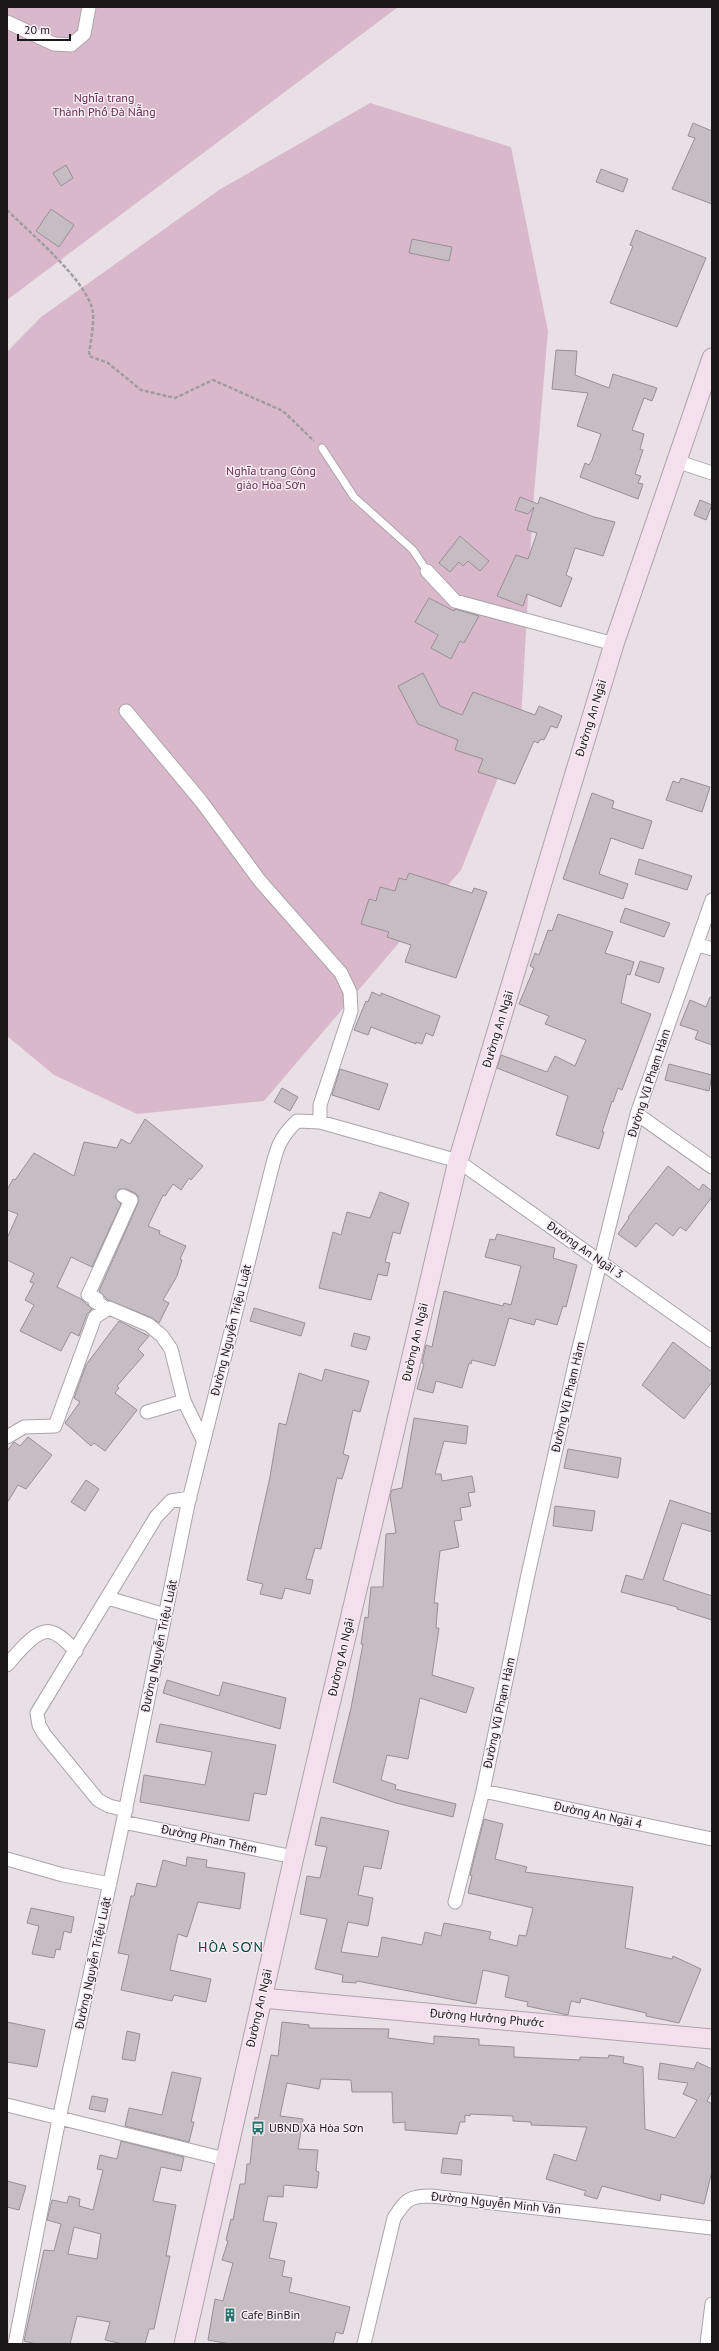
<svg xmlns="http://www.w3.org/2000/svg" width="719" height="2351" viewBox="0 0 719 2351" font-family="'PT Sans',sans-serif">
<rect width="100%" height="100%" fill="#e9e0e5"/>
<path fill="#d9b8cc" d="M 7,7 L 398,7 L 7,300 Z
M 370,103 L 511,147 L 548,331 L 533,506 L 521,721 L 461,870 L 264,1101 L 137,1114 L 54,1075 L 7,1036 L 7,352 L 41,317 L 219,190 Z"/>
<path fill="#c6bdc2" stroke="#988f94" fill-rule="evenodd" d="M 693,123 L 712,131 L 712,204 L 672,189 L 695,138 L 688,136 Z
M 66,165 L 73,178 L 61,186 L 53,173 Z
M 601,169 L 628,179 L 623,192 L 596,182 Z
M 51,209 L 74,225 L 59,247 L 36,231 Z
M 636,230 L 706,258 L 677,327 L 610,303 L 633,246 L 630,245 Z
M 412,239 L 452,247 L 449,261 L 409,253 Z
M 556,350 L 577,351 L 575,375 L 609,388 L 613,374 L 657,388 L 652,401 L 644,398 L 632,430 L 644,434 L 640,449 L 643,450 L 635,474 L 641,476 L 638,483 L 643,484 L 638,499 L 580,477 L 585,463 L 589,465 L 592,460 L 601,434 L 577,426 L 588,393 L 552,389 Z
M 520,497 L 538,504 L 540,497 L 594,517 L 615,522 L 603,556 L 575,548 L 566,575 L 572,578 L 561,607 L 527,594 L 523,606 L 497,596 L 516,555 L 528,559 L 537,533 L 527,530 L 534,507 L 528,514 L 515,510 Z
M 700,500 L 712,505 L 706,520 L 694,515 Z
M 460,536 L 489,561 L 480,571 L 468,561 L 463,566 L 459,562 L 450,572 L 439,563 Z
M 429,598 L 454,611 L 455,609 L 479,616 L 464,643 L 460,641 L 451,659 L 431,648 L 438,635 L 415,622 Z
M 423,673 L 440,706 L 462,715 L 473,692 L 535,715 L 539,706 L 562,716 L 557,728 L 551,726 L 544,740 L 541,739 L 538,743 L 534,741 L 515,784 L 478,772 L 483,759 L 455,750 L 458,740 L 418,724 L 398,686 Z
M 681,778 L 710,787 L 702,812 L 666,800 L 673,781 L 679,783 Z
M 592,793 L 614,801 L 612,808 L 652,821 L 643,849 L 611,838 L 599,874 L 628,884 L 623,899 L 563,879 Z
M 639,859 L 692,876 L 687,890 L 635,874 Z
M 409,873 L 472,893 L 474,888 L 487,892 L 456,978 L 405,962 L 411,945 L 387,937 L 389,932 L 361,924 L 369,899 L 376,901 L 380,887 L 395,891 L 399,878 L 406,880 Z
M 625,908 L 670,923 L 664,937 L 620,922 Z
M 558,914 L 613,932 L 605,953 L 634,962 L 630,975 L 627,974 L 621,1003 L 651,1014 L 622,1090 L 618,1088 L 613,1102 L 612,1101 L 602,1132 L 604,1132 L 599,1149 L 556,1135 L 568,1096 L 497,1068 L 501,1055 L 547,1072 L 555,1056 L 575,1066 L 586,1040 L 545,1024 L 549,1016 L 519,1004 L 534,968 L 530,966 L 535,953 L 539,955 L 548,930 L 552,931 Z
M 640,961 L 664,968 L 659,983 L 635,975 Z
M 372,992 L 381,996 L 381,993 L 440,1016 L 433,1036 L 426,1033 L 422,1044 L 416,1042 L 416,1044 L 371,1027 L 368,1035 L 354,1030 L 366,1001 L 368,1002 Z
M 710,997 L 712,997 L 712,1045 L 695,1039 L 698,1031 L 680,1025 L 690,1000 L 706,1007 Z
M 669,1064 L 712,1075 L 709,1091 L 665,1080 Z
M 340,1069 L 388,1084 L 379,1110 L 332,1095 Z
M 282,1088 L 298,1097 L 290,1111 L 274,1102 Z
M 145,1119 L 203,1166 L 191,1180 L 189,1178 L 181,1190 L 173,1184 L 165,1196 L 163,1195 L 148,1226 L 160,1231 L 159,1234 L 186,1246 L 180,1259 L 182,1260 L 177,1276 L 163,1300 L 169,1303 L 159,1323 L 152,1318 L 108,1300 L 99,1291 L 138,1203 L 138,1196 L 135,1193 L 126,1189 L 119,1189 L 115,1197 L 121,1204 L 92,1267 L 71,1257 L 57,1287 L 81,1299 L 92,1309 L 87,1314 L 79,1336 L 71,1332 L 61,1351 L 20,1331 L 34,1305 L 25,1300 L 34,1283 L 30,1282 L 34,1273 L 7,1260 L 7,1238 L 18,1214 L 7,1210 L 7,1190 L 13,1179 L 15,1180 L 34,1153 L 74,1176 L 84,1142 L 117,1148 L 121,1139 L 130,1144 Z
M 668,1166 L 699,1190 L 703,1184 L 712,1191 L 712,1197 L 686,1231 L 680,1227 L 673,1236 L 656,1223 L 636,1247 L 618,1234 L 629,1218 L 628,1217 Z
M 380,1192 L 409,1203 L 400,1234 L 393,1232 L 385,1262 L 390,1263 L 387,1276 L 378,1274 L 371,1300 L 319,1288 L 333,1232 L 341,1235 L 347,1212 L 370,1218 Z
M 497,1234 L 555,1248 L 553,1258 L 577,1265 L 566,1307 L 563,1306 L 557,1325 L 536,1319 L 534,1325 L 509,1318 L 495,1366 L 472,1360 L 471,1364 L 469,1363 L 462,1388 L 436,1381 L 433,1393 L 417,1389 L 424,1364 L 422,1363 L 426,1345 L 432,1347 L 444,1291 L 503,1306 L 504,1303 L 511,1305 L 521,1266 L 485,1257 L 490,1239 L 495,1240 Z
M 254,1308 L 305,1323 L 301,1336 L 250,1321 Z
M 119,1321 L 149,1336 L 138,1349 L 144,1355 L 117,1386 L 119,1388 L 115,1393 L 137,1410 L 105,1451 L 94,1443 L 91,1446 L 65,1423 L 80,1402 L 74,1398 L 86,1365 Z
M 354,1333 L 370,1337 L 366,1350 L 351,1346 Z
M 673,1342 L 712,1372 L 712,1382 L 684,1419 L 642,1385 Z
M 325,1369 L 369,1381 L 360,1412 L 353,1410 L 343,1454 L 349,1456 L 342,1479 L 337,1478 L 321,1549 L 315,1548 L 306,1579 L 313,1580 L 310,1594 L 285,1588 L 282,1599 L 260,1594 L 263,1584 L 247,1580 L 270,1477 L 279,1423 L 286,1425 L 299,1373 L 322,1381 Z
M 414,1418 L 468,1426 L 466,1444 L 444,1441 L 435,1474 L 441,1474 L 442,1481 L 472,1476 L 475,1492 L 468,1493 L 471,1506 L 460,1508 L 462,1520 L 454,1521 L 459,1547 L 440,1551 L 434,1603 L 438,1603 L 436,1628 L 439,1628 L 432,1675 L 474,1688 L 466,1713 L 420,1698 L 408,1759 L 387,1755 L 381,1780 L 396,1785 L 395,1789 L 456,1804 L 453,1817 L 396,1803 L 333,1782 L 351,1708 L 363,1644 L 361,1644 L 365,1617 L 368,1618 L 371,1587 L 383,1587 L 386,1534 L 396,1533 L 390,1496 L 392,1490 L 402,1488 Z
M 28,1437 L 52,1455 L 26,1489 L 18,1485 L 7,1503 L 7,1451 L 14,1442 L 20,1446 Z
M 568,1449 L 621,1458 L 618,1478 L 564,1468 Z
M 86,1480 L 99,1489 L 85,1511 L 71,1502 Z
M 670,1500 L 712,1514 L 712,1532 L 682,1523 L 663,1580 L 712,1596 L 712,1620 L 677,1609 L 677,1607 L 621,1592 L 626,1575 L 643,1580 Z
M 555,1506 L 595,1511 L 592,1531 L 553,1526 Z
M 167,1680 L 219,1696 L 223,1682 L 286,1698 L 280,1729 L 163,1693 Z
M 160,1724 L 276,1745 L 266,1795 L 254,1793 L 249,1821 L 140,1802 L 144,1775 L 205,1785 L 212,1752 L 156,1742 Z
M 321,1817 L 389,1831 L 381,1869 L 364,1866 L 358,1895 L 373,1898 L 368,1926 L 348,1922 L 341,1952 L 378,1957 L 382,1937 L 422,1945 L 425,1932 L 441,1936 L 444,1923 L 491,1932 L 489,1939 L 517,1946 L 519,1935 L 526,1936 L 533,1908 L 468,1893 L 472,1876 L 470,1875 L 484,1819 L 503,1824 L 495,1859 L 527,1867 L 525,1872 L 633,1887 L 625,1948 L 672,1959 L 673,1956 L 701,1969 L 679,2023 L 646,2016 L 646,2013 L 581,1998 L 580,2003 L 571,2001 L 568,2015 L 527,2006 L 528,2002 L 505,1997 L 509,1976 L 483,1970 L 476,2004 L 357,1981 L 356,1983 L 342,1982 L 343,1975 L 315,1969 L 327,1919 L 300,1914 L 307,1876 L 320,1878 L 327,1847 L 315,1845 Z
M 187,1857 L 207,1860 L 206,1867 L 245,1873 L 240,1909 L 198,1902 L 187,1937 L 178,1934 L 170,1970 L 211,1979 L 206,2002 L 174,1995 L 172,2001 L 121,1990 L 129,1955 L 118,1953 L 131,1896 L 134,1896 L 137,1883 L 156,1887 L 163,1860 L 186,1866 Z
M 31,1908 L 74,1917 L 71,1933 L 64,1931 L 60,1950 L 56,1949 L 54,1958 L 32,1954 L 39,1926 L 27,1923 Z
M 7,2022 L 45,2030 L 37,2067 L 7,2062 Z
M 282,2022 L 309,2025 L 309,2028 L 389,2029 L 388,2038 L 434,2044 L 434,2036 L 479,2039 L 479,2045 L 514,2047 L 514,2057 L 580,2060 L 580,2057 L 608,2058 L 609,2055 L 624,2057 L 623,2063 L 643,2067 L 645,2129 L 675,2138 L 697,2100 L 683,2094 L 688,2083 L 658,2079 L 660,2063 L 694,2069 L 697,2062 L 712,2069 L 712,2091 L 707,2101 L 712,2104 L 712,2171 L 704,2204 L 661,2194 L 660,2201 L 602,2186 L 597,2199 L 584,2195 L 586,2191 L 546,2179 L 554,2154 L 576,2161 L 587,2127 L 531,2125 L 531,2122 L 513,2121 L 513,2116 L 470,2114 L 470,2116 L 465,2115 L 465,2122 L 460,2122 L 457,2134 L 405,2130 L 405,2122 L 393,2123 L 392,2092 L 352,2092 L 351,2080 L 321,2079 L 319,2089 L 287,2083 L 280,2116 L 303,2119 L 298,2149 L 318,2150 L 316,2171 L 319,2172 L 317,2188 L 284,2185 L 283,2197 L 268,2196 L 263,2221 L 277,2223 L 269,2258 L 285,2261 L 282,2276 L 292,2278 L 289,2292 L 350,2307 L 343,2334 L 336,2332 L 333,2344 L 230,2344 L 208,2340 L 215,2299 L 223,2301 L 233,2263 L 222,2260 L 228,2241 L 226,2240 L 231,2219 L 233,2220 L 240,2184 L 245,2184 L 247,2164 L 250,2164 L 255,2117 L 258,2118 L 271,2055 L 278,2056 Z
M 127,2031 L 140,2034 L 135,2061 L 122,2059 Z
M 172,2072 L 201,2078 L 191,2122 L 194,2122 L 189,2142 L 125,2126 L 129,2108 L 162,2115 Z
M 92,2096 L 108,2099 L 105,2112 L 89,2109 Z
M 121,2141 L 184,2157 L 181,2171 L 161,2167 L 153,2201 L 176,2205 L 166,2256 L 170,2256 L 154,2329 L 149,2329 L 145,2344 L 123,2344 L 105,2340 L 110,2322 L 77,2316 L 70,2344 L 36,2344 L 24,2341 L 44,2250 L 54,2251 L 61,2224 L 47,2220 L 52,2200 L 67,2203 L 69,2196 L 80,2199 L 79,2206 L 93,2210 L 103,2170 L 97,2169 L 100,2155 L 117,2159 ZM 74,2227 L 101,2234 L 97,2259 L 68,2254 Z
M 443,2158 L 462,2160 L 461,2175 L 441,2173 Z
M 7,2181 L 26,2186 L 19,2210 L 7,2207 Z"/>
<g fill="none" stroke-linecap="round" stroke-linejoin="round">
<g stroke="#aca3a9" stroke-width="9">
<path id="lane" d="M 322,448 L 354,497 L 413,550 L 427,571"/>
</g>
<g stroke="#aca3a9" stroke-width="15">
<path id="street" d="M 7,22 L 54,44 L 71,45 L 84,34 L 89,7
M 676,461 L 712,473
M 427,571 L 455,601 L 614,644
M 126,711 L 201,801 L 260,881 L 341,973 L 350,992 L 351,1011 L 320,1105 L 320,1122
M 697,944 L 712,949
M 637,1114 L 712,1167
M 100,1313 L 103,1306 L 95,1302 L 97,1299 L 88,1295 L 131,1200 L 123,1196
M 147,1412 L 184,1401
M 7,1437 L 24,1427 L 55,1426 L 95,1317 L 109,1308 L 149,1325 L 162,1336 L 171,1349 L 184,1401 L 203,1440
M 108,1598 L 165,1615
M 7,1665 C 16,1655 36,1628 51,1632 C 60,1634 69,1645 76,1651
M 483,1791 L 712,1839
M 126,1810 L 109,1806 L 98,1800 L 44,1734 L 39,1725 L 37,1713 L 156,1517 L 171,1501 L 190,1498
M 123,1822 L 294,1857
M 7,1859 L 63,1875 L 110,1884
M 455,1902 L 483,1791 L 527,1579 L 576,1360 L 637,1114 L 712,900
M 7,2105 L 225,2159
M 15,2344 L 59,2119 L 123,1822 L 188,1504 L 269,1179 C 276,1152 277,1140 297,1121 L 320,1122 L 458,1161 L 712,1341
M 364,2344 L 394,2218 C 406,2200 408,2196 431,2196 L 712,2228
M 707,2344 L 712,2304"/>
</g>
<g stroke="#aca3a9" stroke-width="21">
<path id="secondary" d="M 262,1998 L 712,2039
M 184,2344 L 294,1857 L 458,1161 L 614,644 L 712,358"/>
</g>
<path stroke="#a29b9f" stroke-width="2.5" stroke-dasharray="4 2" stroke-linecap="butt" d="M 7,210 C 29,232 90,283 93,313 C 94,327 90,343 89,356 L 108,363 L 141,390 L 175,398 L 213,380 L 283,411 L 314,441"/>
<use href="#lane" stroke="#fff" stroke-width="7"/>
<use href="#street" stroke="#fff" stroke-width="13"/>
<use href="#secondary" stroke="#f3e0ec" stroke-width="19"/>
</g>
<defs>
<g id="bus-bare" transform="scale(1.08)"><path d="M-5-6H5V4H4V6H2V4H-2V6H-4V4H-5ZM-3.5-4V0h7V-4ZM-3.5 1.2v1.5H-2V1.2ZM2 1.2v1.5H3.5V1.2Z" fill="#2a7470" stroke="#f7edf3" stroke-width="2.5" paint-order="stroke"/></g>
<g id="building-bare" transform="scale(1.08)"><path d="M-4-6H4V6H1V3H-1V6H-4ZM-2.5-4.3h1.7v1.8h-1.7ZM.8-4.3h1.7v1.8H.8ZM-2.5-1h1.7V.8h-1.7ZM.8-1h1.7V.8H.8Z" fill="#2a7470" stroke="#f7edf3" stroke-width="2.5" paint-order="stroke"/></g>
</defs>
<g fill-rule="evenodd">
<use href="#bus-bare" x="258" y="2128"/>
<use href="#building-bare" x="230" y="2315"/>
</g>
<g text-anchor="middle" stroke-width="3" stroke-linejoin="round" paint-order="stroke">
<g font-size="12" fill="#672c55" stroke="#f7edf3">
<text x="104" y="102">Nghĩa trang<tspan x="104" dy="14">Thành Phố Đà Nẵng</tspan></text>
<text x="271" y="475">Nghĩa trang Công<tspan x="271" dy="14">giáo Hòa Sơn</tspan></text>
</g>
<g font-size="12" fill="#1b181a" stroke="#f7edf3">
<text transform="translate(591 718) rotate(-73)" y="4">Đường An Ngãi</text>
<text transform="translate(498 1029) rotate(-73)" y="4">Đường An Ngãi</text>
<text transform="translate(649 1083) rotate(-72)" y="4">Đường Vũ Phạm Hàm</text>
<text transform="translate(585 1250) rotate(35)" y="4">Đường An Ngãi 3</text>
<text transform="translate(231 1330) rotate(-76)" y="4">Đường Nguyễn Triệu Luật</text>
<text transform="translate(415 1342) rotate(-77)" y="4">Đường An Ngãi</text>
<text transform="translate(568 1397) rotate(-77)" y="4">Đường Vũ Phạm Hàm</text>
<text transform="translate(159 1646) rotate(-78)" y="4">Đường Nguyễn Triệu Luật</text>
<text transform="translate(341 1657) rotate(-77)" y="4">Đường An Ngãi</text>
<text transform="translate(499 1713) rotate(-78)" y="4">Đường Vũ Phạm Hàm</text>
<text transform="translate(598 1815) rotate(12)" y="4">Đường An Ngãi 4</text>
<text transform="translate(209 1839) rotate(12)" y="4">Đường Phan Thêm</text>
<text transform="translate(93 1963) rotate(-78)" y="4">Đường Nguyễn Triệu Luật</text>
<text transform="translate(259 2008) rotate(-77)" y="4">Đường An Ngãi</text>
<text transform="translate(487 2018) rotate(5)" y="4">Đường Hưởng Phước</text>
<text transform="translate(496 2203) rotate(6)" y="4">Đường Nguyễn Minh Vân</text>
</g>
<g font-size="12" fill="#1b181a" stroke="#f7edf3" text-anchor="start">
<text x="269" y="2132">UBND Xã Hòa Sơn</text>
<text x="241" y="2319">Cafe BinBin</text>
</g>
<g font-size="14" letter-spacing="1" fill="#014542" stroke="#f7edf3">
<text x="231" y="1952">HÒA SƠN</text>
</g>
</g>
<rect width="719" height="2351" fill="none" stroke="#1b181a" stroke-width="16"/>
<path d="M18 34v6h52v-6" fill="none" stroke="#1b181a" stroke-width="2"/>
<text x="24" y="34" font-size="12" fill="#1b181a" stroke="#f7edf3" stroke-width="3" paint-order="stroke">20 m</text>
</svg>
